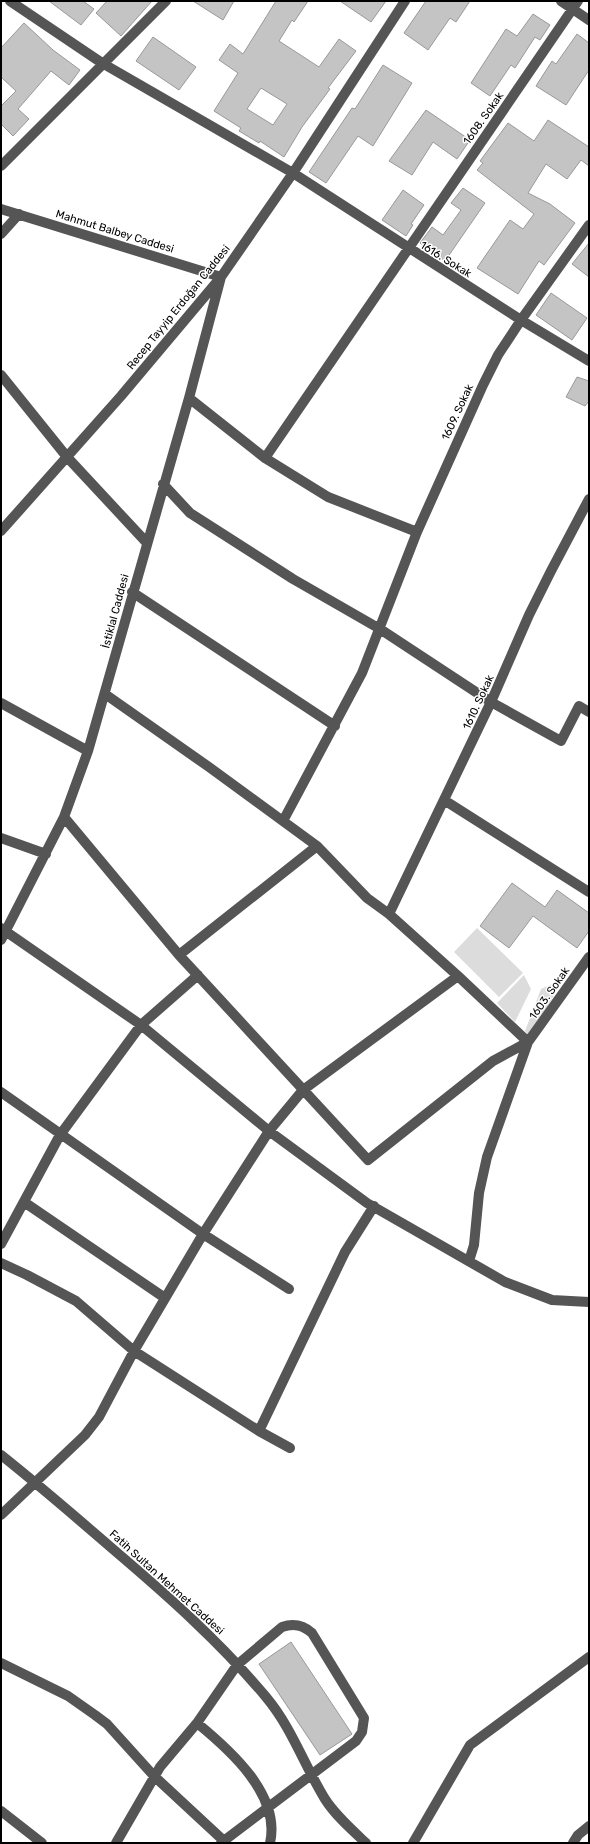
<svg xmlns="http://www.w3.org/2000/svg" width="590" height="1844" viewBox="0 0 590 1844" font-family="Rubik,sans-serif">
<rect width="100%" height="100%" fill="#fff"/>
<path fill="#dcdcdc" d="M 477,928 L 523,973 L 499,997 L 454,952 Z
M 524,975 L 531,989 L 515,1022 L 497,1003 Z
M 563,979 L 530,1038 L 525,1031 L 541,989 Z"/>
<path fill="#c4c4c4" stroke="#999" fill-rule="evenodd" d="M 49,1 L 83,1 L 94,9 L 81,25 Z
M 107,1 L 152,1 L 121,36 L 96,13 Z
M 193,1 L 234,1 L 223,20 Z
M 276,1 L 308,1 L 294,22 L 292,20 L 279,41 L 319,67 L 339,39 L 356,51 L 328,88 L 330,89 L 302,127 L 284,157 L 260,141 L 259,143 L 239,131 L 241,128 L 214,111 L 238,73 L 219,60 L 230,44 L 243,54 ZM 261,88 L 287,104 L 273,125 L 247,109 Z
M 340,1 L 386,1 L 371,22 Z
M 426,1 L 470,1 L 456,22 L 450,18 L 428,50 L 404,33 Z
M 533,14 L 550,25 L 540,40 L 535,37 L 515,68 L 511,65 L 490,96 L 471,83 L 506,29 L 517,36 Z
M 24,23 L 53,50 L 80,70 L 69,85 L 51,71 L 18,109 L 29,119 L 13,136 L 1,124 L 1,106 L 16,91 L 1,77 L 1,48 Z
M 577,34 L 589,43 L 589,70 L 566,105 L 536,86 L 552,61 L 556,64 Z
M 153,37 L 196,67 L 179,90 L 136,61 Z
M 383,65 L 412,83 L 373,146 L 358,136 L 326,183 L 309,172 L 352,108 L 355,109 Z
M 426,110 L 470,140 L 457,159 L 433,142 L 412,175 L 389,161 Z
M 548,120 L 589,147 L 589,166 L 581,160 L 567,179 L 546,164 L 528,193 L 550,204 L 575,223 L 544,265 L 539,261 L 518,294 L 477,268 L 510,220 L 523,229 L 534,214 L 477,170 L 483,163 L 480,161 L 508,123 L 534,141 Z
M 463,188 L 485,203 L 445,261 L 420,243 L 432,227 L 443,235 L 461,210 L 451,203 Z
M 403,190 L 424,205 L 411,224 L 413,225 L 406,236 L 382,220 Z
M 589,243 L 589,277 L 572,264 Z
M 551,293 L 587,318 L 572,340 L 536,315 Z
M 577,377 L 589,381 L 589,401 L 585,406 L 566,397 Z
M 512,883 L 545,907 L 557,890 L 589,913 L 589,931 L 577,948 L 533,916 L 509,948 L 480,926 Z
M 291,1642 L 352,1734 L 320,1755 L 259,1664 Z"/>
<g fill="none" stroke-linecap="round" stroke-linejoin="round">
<path stroke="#555" stroke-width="10" d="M 10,1 L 102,63 L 293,173 L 521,320 L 589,361
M 561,1 L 589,20
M 1,166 L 166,1
M 1,209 L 221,277 L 189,398 L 88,751 L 64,817 L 1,940
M 1,234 L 19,214
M 1,375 L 67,457 L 147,543
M 189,398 L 265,458 L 328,497 L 417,532
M 265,458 L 578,1
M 163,484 L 190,513 L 293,579 L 380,629 L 491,702 L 561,741 L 579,706 L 589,712
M 1,531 L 121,396 L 221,277 L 293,173 L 405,1
M 132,592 L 335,726
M 105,694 L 209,767 L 317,846 L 367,898 L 389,914 L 458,976 L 528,1042
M 1,703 L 88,751
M 444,800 L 589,892
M 64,817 L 179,955 L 368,1160 L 493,1061 L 528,1042
M 283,821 L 362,673 L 417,532 L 483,385 L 498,355 L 521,320 L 589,225
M 1,838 L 46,854
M 389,914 L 491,702 L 529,615 L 551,571 L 589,499
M 1,928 L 141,1025 L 269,1131 L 367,1203 L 505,1282 L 552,1300 L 589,1302
M 179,955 L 317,846
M 1,1092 L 203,1234 L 289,1289
M 24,1202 L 165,1298
M 1,1244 L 60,1135 L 141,1025 L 198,975
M 469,1261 L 474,1245 L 479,1193 L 487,1157 L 528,1042 L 589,957
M 1,1263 L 27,1275 L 76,1301 L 134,1351 L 259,1431 L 290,1448
M 259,1431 L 345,1252 L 374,1206
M 1,1455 C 40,1486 77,1518 114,1550 C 168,1596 221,1643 266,1697 C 292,1728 304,1765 325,1799 C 335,1815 352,1830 366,1843
M 1,1515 L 85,1435 L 99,1417 L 134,1351 L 203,1234 L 269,1131 L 303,1090 L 458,976
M 1,1663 L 68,1696 L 95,1715 L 107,1724 L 154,1776 L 224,1841
M 197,1723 C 230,1750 281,1795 270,1843
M 1,1811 L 42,1843
M 116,1843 L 160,1767 L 197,1723 L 237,1665 L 282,1627 C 294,1623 303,1625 312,1633 L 364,1718 L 362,1732 L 356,1741 L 221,1843
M 413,1843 L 470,1745 L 589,1657
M 573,1843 L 578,1835 L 589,1826"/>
</g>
<g text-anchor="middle" stroke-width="3" stroke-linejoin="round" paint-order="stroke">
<g font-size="11" fill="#000" stroke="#fff">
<text transform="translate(483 118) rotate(-55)" y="4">1608. Sokak</text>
<text transform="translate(115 231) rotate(17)" y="4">Mahmut Balbey Caddesi</text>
<text transform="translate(446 259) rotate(32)" y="4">1616. Sokak</text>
<text transform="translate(178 307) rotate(-51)" y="4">Recep Tayyip Erdoğan Caddesi</text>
<text transform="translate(457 412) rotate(-65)" y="4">1609. Sokak</text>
<text transform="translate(115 611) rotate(-75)" y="4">İstiklal Caddesi</text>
<text transform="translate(478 702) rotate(-65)" y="4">1610. Sokak</text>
<text transform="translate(549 993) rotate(-55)" y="4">1603. Sokak</text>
<text transform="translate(167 1582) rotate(42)" y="4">Fatih Sultan Mehmet Caddesi</text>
</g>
</g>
<rect width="590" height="1844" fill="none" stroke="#000000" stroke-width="4"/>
</svg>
